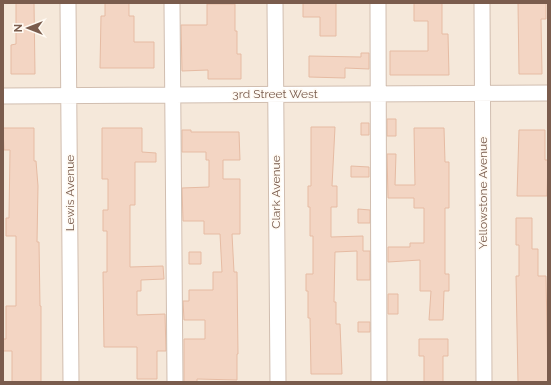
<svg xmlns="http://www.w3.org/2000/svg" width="551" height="385" viewBox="0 0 551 385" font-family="Raleway,sans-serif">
<rect width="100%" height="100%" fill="#fdf6ec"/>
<path fill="#f5e8da" d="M 3,3 L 548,3 L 548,382 L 3,382 Z"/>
<path fill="#f3d5c3" stroke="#e6bba3" d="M 16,3 L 34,3 L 35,74 L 11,74 L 11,45 L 16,44 Z
M 105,3 L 129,3 L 129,16 L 134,16 L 134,42 L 154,42 L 154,68 L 100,68 L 101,16 L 105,16 Z
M 303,3 L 336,3 L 336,36 L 320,36 L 320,17 L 303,17 Z
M 414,3 L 442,3 L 442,34 L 448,34 L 449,75 L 390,75 L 390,51 L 428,51 L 428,21 L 414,21 Z
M 518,3 L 546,3 L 546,19 L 541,19 L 542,74 L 519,74 Z
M 207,4 L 235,4 L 235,31 L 237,31 L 237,54 L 241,54 L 241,79 L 208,79 L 208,70 L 182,71 L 181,25 L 207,25 Z
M 361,53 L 369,53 L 369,69 L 345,68 L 345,78 L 309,77 L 309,56 L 361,57 Z
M 387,119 L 396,119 L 396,136 L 387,136 Z
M 361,123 L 369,123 L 369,135 L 361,135 Z
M 311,127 L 335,127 L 332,186 L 337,186 L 337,207 L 331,207 L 331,237 L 363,236 L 363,251 L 370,251 L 370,280 L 357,280 L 357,251 L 335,252 L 334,302 L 336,302 L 336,324 L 340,324 L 342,374 L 311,374 L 310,318 L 308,318 L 308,291 L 306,291 L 306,274 L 313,274 L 313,236 L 310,236 L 310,207 L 308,207 L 308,186 L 311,186 Z
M 3,128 L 34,128 L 34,161 L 36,161 L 38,186 L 37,242 L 39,242 L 40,306 L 41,306 L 41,382 L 12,382 L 12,351 L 3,351 L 3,339 L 6,339 L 6,306 L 16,306 L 16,236 L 6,236 L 6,218 L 9,218 L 10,150 L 4,150 Z
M 102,128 L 142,128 L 142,152 L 156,153 L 156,162 L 135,162 L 135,205 L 130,205 L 130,267 L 163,266 L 164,279 L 141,280 L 141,291 L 137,291 L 137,315 L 165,314 L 166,351 L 157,351 L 157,379 L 137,379 L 137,347 L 104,347 L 103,272 L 107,272 L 107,231 L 103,231 L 103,210 L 108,210 L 108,179 L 102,179 Z
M 414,128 L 444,128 L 445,162 L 449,162 L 449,208 L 445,208 L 445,274 L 449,274 L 449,291 L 444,291 L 443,320 L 429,320 L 431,291 L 420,291 L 420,260 L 388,262 L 388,247 L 410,247 L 410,243 L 424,243 L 424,208 L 414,208 L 414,198 L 388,198 L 387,154 L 396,154 L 395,185 L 415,185 Z
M 182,130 L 191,130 L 191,132 L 239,132 L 240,160 L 223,160 L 223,179 L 240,179 L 240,234 L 232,234 L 234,272 L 237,272 L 238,354 L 237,354 L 237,380 L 197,379 L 197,382 L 184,382 L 184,339 L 205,339 L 205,320 L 184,320 L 183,301 L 189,301 L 189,290 L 213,290 L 213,272 L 222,272 L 220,234 L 204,234 L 204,221 L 183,221 L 182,188 L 209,187 L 209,160 L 206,160 L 206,152 L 182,152 Z
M 519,130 L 545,130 L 545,160 L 548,160 L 547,196 L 517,196 Z
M 351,166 L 369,167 L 369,177 L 351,177 Z
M 358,209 L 370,210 L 370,223 L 358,223 Z
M 516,218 L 532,218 L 532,249 L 538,249 L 538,276 L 546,276 L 548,382 L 518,382 L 516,276 L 519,276 L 519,245 L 516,245 Z
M 189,252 L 201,252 L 201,264 L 189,264 Z
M 388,294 L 398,294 L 398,314 L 388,314 Z
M 358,322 L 370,322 L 370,332 L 358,332 Z
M 419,339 L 448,339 L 448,356 L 443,356 L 443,382 L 424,382 L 424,356 L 419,356 Z"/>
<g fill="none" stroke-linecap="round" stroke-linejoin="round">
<g stroke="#d1beb0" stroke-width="17">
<path id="minor" d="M 68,3 L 71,382
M 172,3 L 175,382
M 275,3 L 278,382
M 378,3 L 379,382
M 482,3 L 484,382
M 3,96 L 548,93"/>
</g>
<use href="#minor" stroke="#fff" stroke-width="15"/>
</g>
<g text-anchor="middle" stroke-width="3" stroke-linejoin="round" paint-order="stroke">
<g font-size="12" fill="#7a5c4d" stroke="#fffaf3">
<text x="275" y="98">3rd Street West</text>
<text transform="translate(276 192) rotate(-90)" y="4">Clark Avenue</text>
<text transform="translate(70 193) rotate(-90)" y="4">Lewis Avenue</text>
<text transform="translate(483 193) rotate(-90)" y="4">Yellowstone Avenue</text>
</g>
</g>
<rect width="551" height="385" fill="none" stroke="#7a5c4d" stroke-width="8"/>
<g transform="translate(28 28) rotate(270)" stroke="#fffaf3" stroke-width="3" paint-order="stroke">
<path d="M0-3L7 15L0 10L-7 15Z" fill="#7a5c4d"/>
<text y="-6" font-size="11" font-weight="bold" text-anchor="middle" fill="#7a5c4d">N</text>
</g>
</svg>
